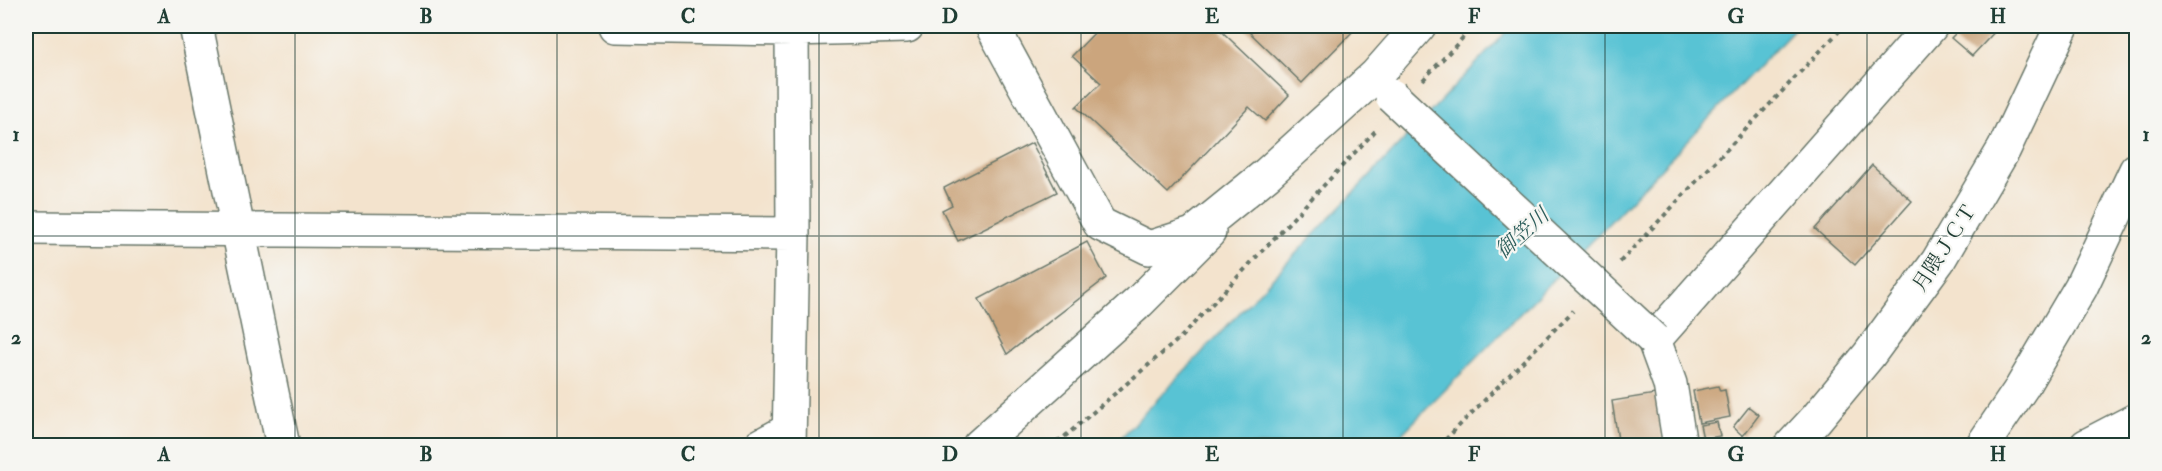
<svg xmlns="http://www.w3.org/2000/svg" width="2162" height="471" viewBox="0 0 2162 471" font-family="'IM FELL Double Pica','Noto Serif JP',serif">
<rect width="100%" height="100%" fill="#f6f6f2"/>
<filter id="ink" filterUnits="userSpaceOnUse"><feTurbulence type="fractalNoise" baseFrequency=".0167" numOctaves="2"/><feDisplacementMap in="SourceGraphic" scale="12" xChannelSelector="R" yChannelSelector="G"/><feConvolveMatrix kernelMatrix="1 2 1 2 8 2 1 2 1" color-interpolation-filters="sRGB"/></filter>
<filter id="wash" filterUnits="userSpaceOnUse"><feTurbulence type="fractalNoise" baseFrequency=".008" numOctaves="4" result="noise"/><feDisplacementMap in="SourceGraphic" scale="24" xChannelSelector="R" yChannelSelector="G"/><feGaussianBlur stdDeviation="1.35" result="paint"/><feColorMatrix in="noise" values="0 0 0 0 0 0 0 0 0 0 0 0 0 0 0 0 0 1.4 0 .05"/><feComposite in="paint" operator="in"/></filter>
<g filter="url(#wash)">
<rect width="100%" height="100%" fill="#f3e3cd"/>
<path fill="#59c3d4" stroke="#3c8084" stroke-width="1.5" d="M 1512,26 L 1797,26 L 1613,219 L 1391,445 L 1113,446 Z"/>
<g id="blocks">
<path fill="#cba57d" d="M 1101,26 L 1216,26 L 1289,95 L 1265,121 L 1249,107 L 1168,193 L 1076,107 L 1101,83 L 1072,56 Z
M 1243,26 L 1358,26 L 1302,83 Z
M 1963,26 L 2000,26 L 1972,56 L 1951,38 Z
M 1032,143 L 1057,192 L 958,241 L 942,210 L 952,205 L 944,188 Z
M 1872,165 L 1912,201 L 1855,265 L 1815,229 Z
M 1087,242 L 1106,278 L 1007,354 L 979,299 Z
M 1718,386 L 1720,391 L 1725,390 L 1730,417 L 1699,423 L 1693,391 Z
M 1655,394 L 1664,446 L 1619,446 L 1612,401 Z
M 1749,407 L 1759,415 L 1743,436 L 1733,427 Z
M 1717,422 L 1720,436 L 1703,439 L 1700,425 Z"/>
</g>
</g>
<g filter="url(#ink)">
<use href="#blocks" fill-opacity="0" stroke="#69776a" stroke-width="1.5"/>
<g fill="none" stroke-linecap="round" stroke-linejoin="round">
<g stroke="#69776a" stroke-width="36">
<path id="minor" d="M 196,26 L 283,446
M 615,26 L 792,29 L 907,26
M 992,26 L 1100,224 L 1149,248 L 1193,234 L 1267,174 L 1376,75 L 1419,26
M 26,228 L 793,234
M 760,446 L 789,430
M 789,446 L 793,234 L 792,26
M 979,446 L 1139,302 L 1209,232
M 1680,446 L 1670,384 L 1654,340 L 1931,26"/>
</g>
<g stroke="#69776a" stroke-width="36">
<path id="trunk" d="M 2086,446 L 2136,420"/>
</g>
<g stroke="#69776a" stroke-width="36">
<path id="motorway" d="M 1791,446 L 1816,419 L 1869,355 L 1938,261 L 2004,149 L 2062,26
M 1982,446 L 2022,387 L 2081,287 L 2136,170"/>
</g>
<path stroke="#69776a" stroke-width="4" stroke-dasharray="4.5 4.5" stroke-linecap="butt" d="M 1423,80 L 1474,26
M 1620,262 L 1844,26
M 1049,446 L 1063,438 L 1180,338 L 1377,129
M 1439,446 L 1573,311"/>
<use href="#minor" stroke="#fff" stroke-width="33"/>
<use href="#trunk" stroke="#fff" stroke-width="33"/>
<use href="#motorway" stroke="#fff" stroke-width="33"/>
<g stroke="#69776a" stroke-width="36" stroke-linecap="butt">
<path id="minor-bridge" d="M 1392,96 L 1654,340"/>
</g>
<use href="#minor-bridge" stroke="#fff" stroke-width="33"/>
</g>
</g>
<path fill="none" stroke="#1f3d34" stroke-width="1.5" stroke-opacity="0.55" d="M 295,26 L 295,446M 557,26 L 557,446M 819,26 L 819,446M 1081,26 L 1081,446M 1343,26 L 1343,446M 1605,26 L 1605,446M 1867,26 L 1867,446M 26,236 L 2136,236"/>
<g text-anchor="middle" stroke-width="4.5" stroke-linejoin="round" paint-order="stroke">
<g font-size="20" fill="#1f3d34" stroke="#f6f6f2">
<text transform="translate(1944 247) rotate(-57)" y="7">月隈ＪＣＴ</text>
</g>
<g font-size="21" font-style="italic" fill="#2e5e5c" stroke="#f6f6f2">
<text transform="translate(1522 233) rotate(-42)" y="7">御笠川</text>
</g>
</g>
<rect width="2162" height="471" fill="none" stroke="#f6f6f2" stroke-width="66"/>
<rect x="33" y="33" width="2096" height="405" fill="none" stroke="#1f3d34" stroke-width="2"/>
<g font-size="20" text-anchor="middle" font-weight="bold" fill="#1f3d34">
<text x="164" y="23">A</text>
<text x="426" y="23">B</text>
<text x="688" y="23">C</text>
<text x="950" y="23">D</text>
<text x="1212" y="23">E</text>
<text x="1474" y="23">F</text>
<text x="1736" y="23">G</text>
<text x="1998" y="23">H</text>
<text x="16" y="141">1</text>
<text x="2146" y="141">1</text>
<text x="16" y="344">2</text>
<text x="2146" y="344">2</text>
<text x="164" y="461">A</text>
<text x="426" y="461">B</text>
<text x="688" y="461">C</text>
<text x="950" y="461">D</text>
<text x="1212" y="461">E</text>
<text x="1474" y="461">F</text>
<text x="1736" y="461">G</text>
<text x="1998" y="461">H</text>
</g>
</svg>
